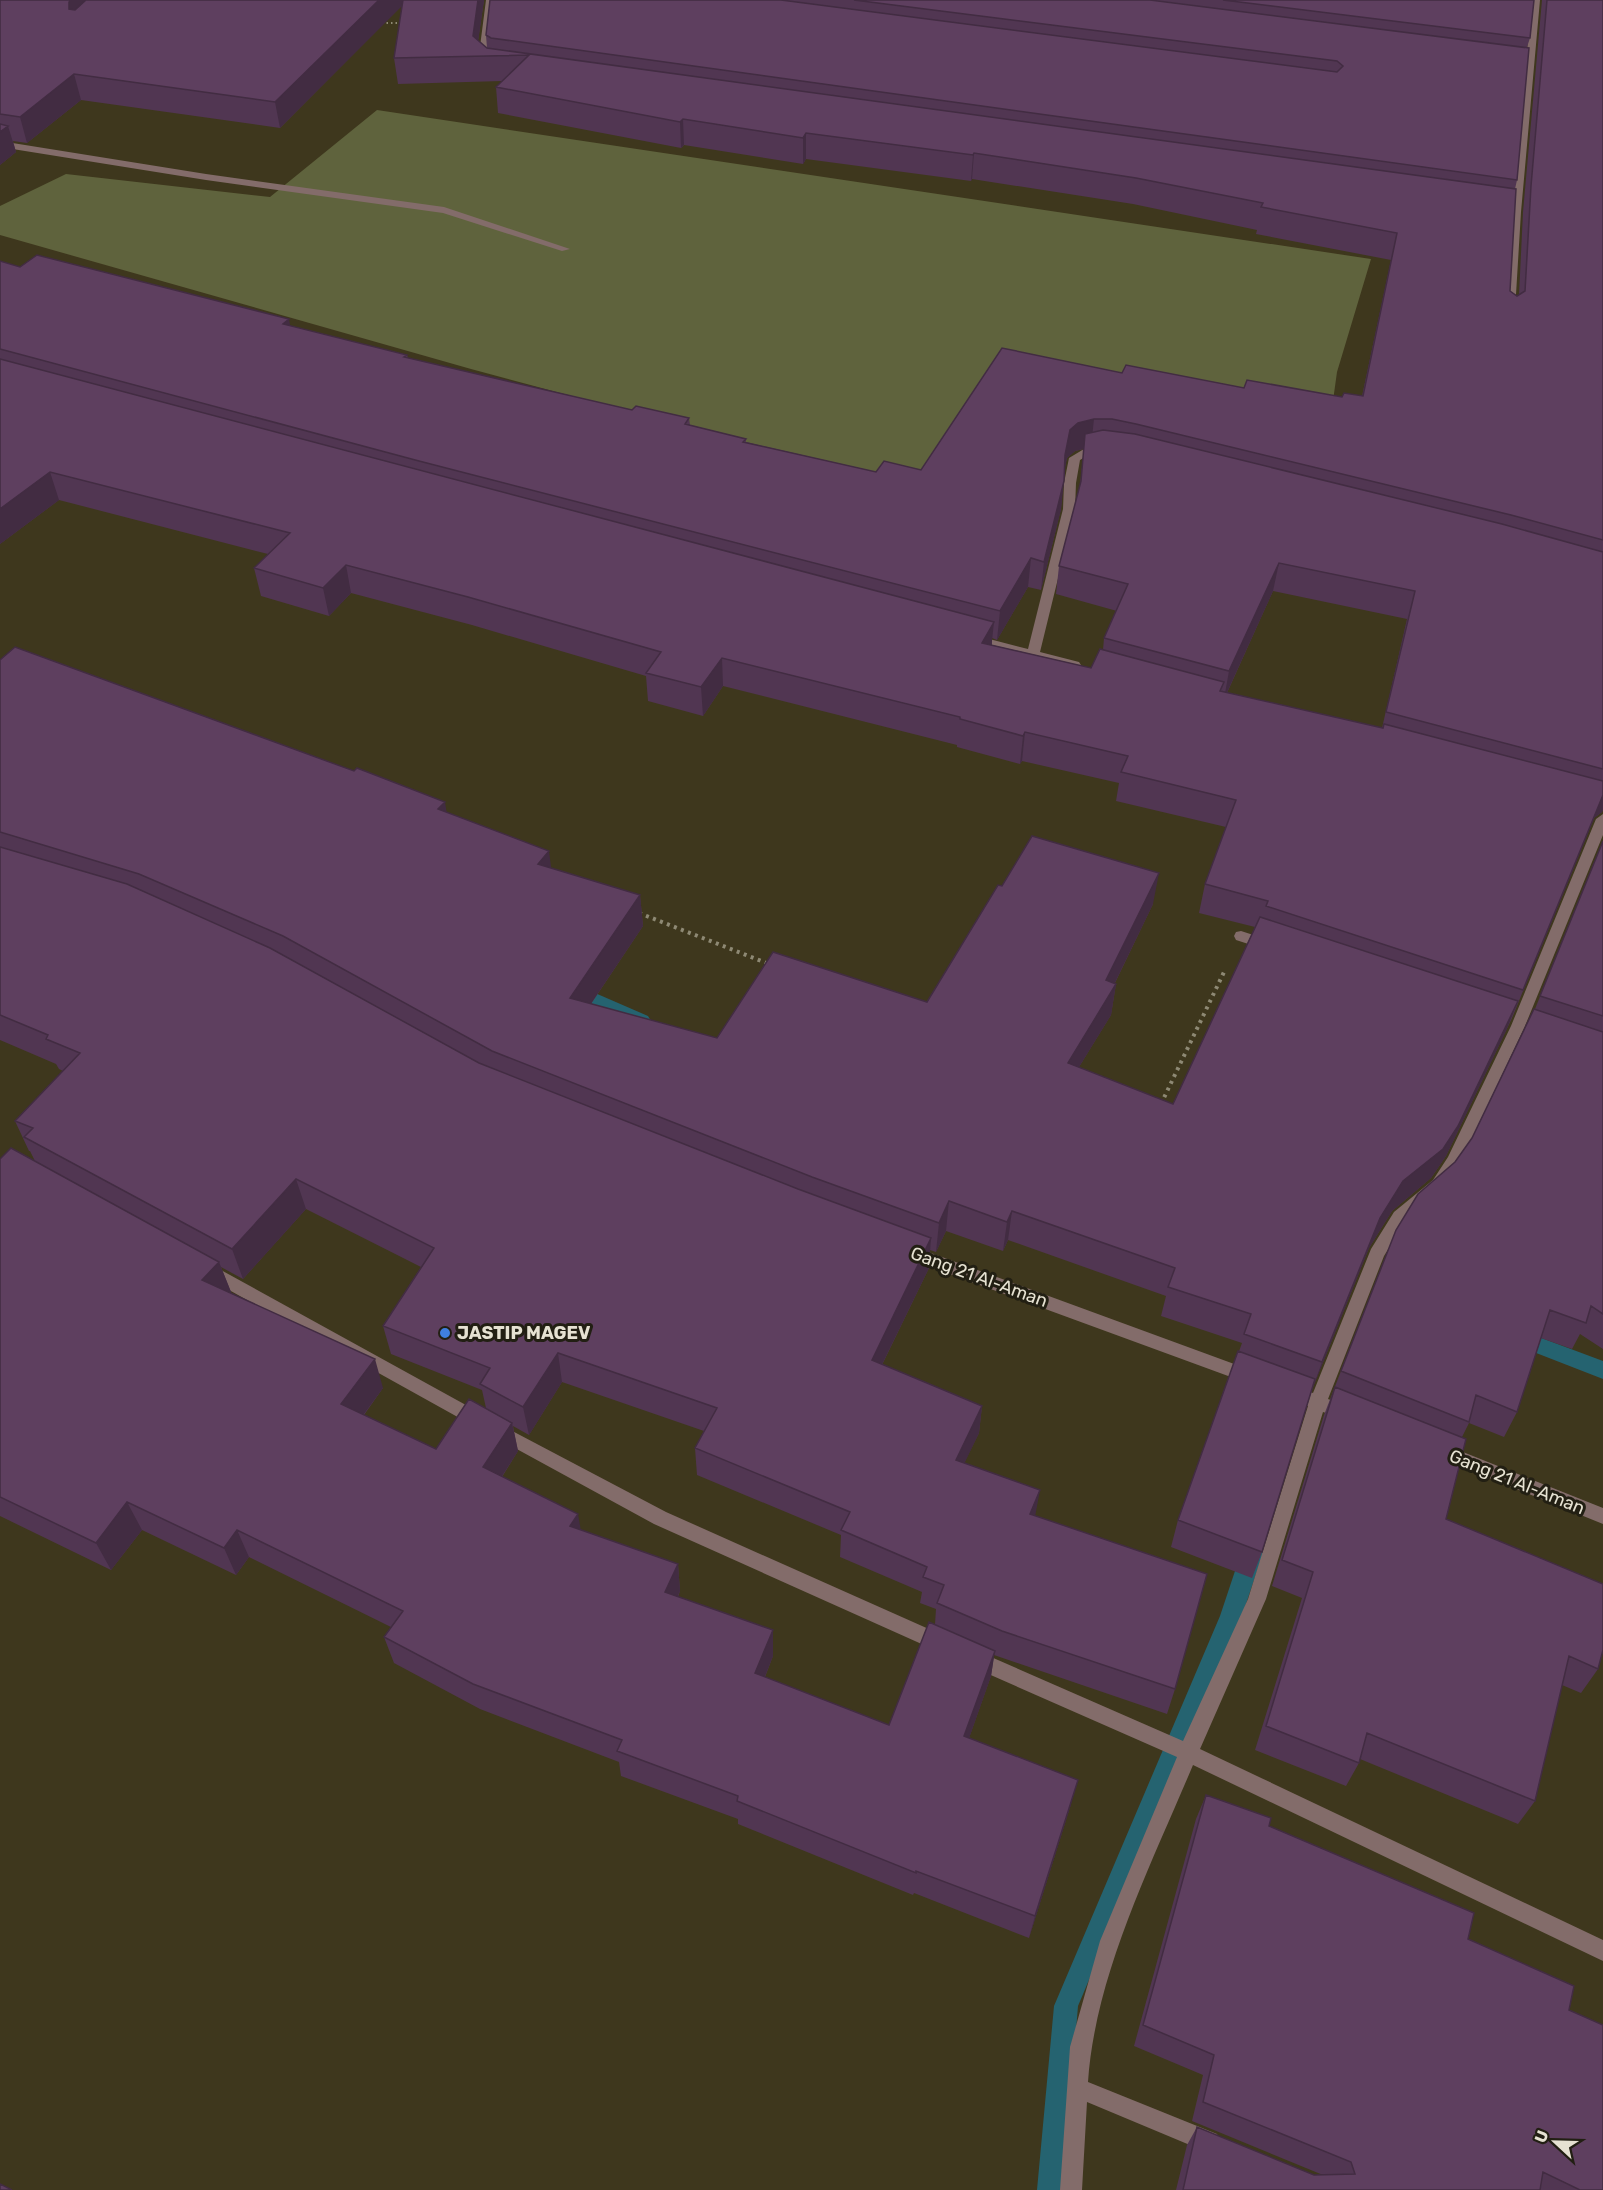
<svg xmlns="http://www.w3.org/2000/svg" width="1603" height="2190" viewBox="0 0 1603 2190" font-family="Rubik,sans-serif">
<rect width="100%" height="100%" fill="#3e371d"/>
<path fill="#5f633d" d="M 377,110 L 1371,259 L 1337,372 L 1332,408 L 1007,358 L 911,487 L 471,369 L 0,235 L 0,206 L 66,174 L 270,197 Z"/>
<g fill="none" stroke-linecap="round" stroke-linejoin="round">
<path fill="#256370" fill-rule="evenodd" d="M 572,983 L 648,1016 L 651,1021 L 648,1026 L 642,1027 L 636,1026 L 566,993 L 563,989 L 566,985 Z
M 1515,1328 L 1603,1361 L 1603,1379 L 1508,1342 L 1505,1336 L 1508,1330 Z
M 1252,1543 L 1260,1546 L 1263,1553 L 1242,1616 L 1078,2006 L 1063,2190 L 1037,2190 L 1054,2006 L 1220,1616 L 1241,1553 L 1244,1546 Z"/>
<path stroke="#8e8974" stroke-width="2" stroke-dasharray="1.5 3" stroke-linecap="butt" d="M 382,23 L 404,23"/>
<path stroke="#8e8974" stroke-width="4" stroke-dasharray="3 4.5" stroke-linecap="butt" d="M 639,913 L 769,964
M 1161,1104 L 1225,970"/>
<path fill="#836c6a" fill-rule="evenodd" d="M 486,0 L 494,0 L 487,65 L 483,68 L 478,62 Z
M 1532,0 L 1540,0 L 1521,212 L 1515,311 L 1510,314 L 1505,311 L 1511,212 Z
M 0,141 L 206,174 L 444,207 L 570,249 L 562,251 L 443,213 L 206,180 L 0,147 Z
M 1103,447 L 1109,450 L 1107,452 L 1090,454 L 1080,460 L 1076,483 L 1075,509 L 1040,652 L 1079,662 L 1081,665 L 1079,668 L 1075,669 L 970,642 L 970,636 L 974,635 L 1028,649 L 1063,509 L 1064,483 L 1069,458 L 1084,449 Z
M 1603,814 L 1603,835 L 1525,1026 L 1462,1160 L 1443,1188 L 1406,1220 L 1384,1256 L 1328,1399 L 1352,1408 L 1354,1413 L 1352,1418 L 1346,1420 L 1323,1412 L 1266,1599 L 1200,1749 L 1603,1940 L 1603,1961 L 1193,1765 C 1152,1863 1095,1975 1088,2082 L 1217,2134 L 1220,2142 L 1217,2150 L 1209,2153 L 1087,2102 L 1082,2190 L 1060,2190 L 1070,2047 L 1100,1941 L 1177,1757 L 968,1665 L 966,1659 L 968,1653 L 975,1650 L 1183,1741 L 1248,1599 L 1308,1406 L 1284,1397 L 1282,1392 L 1284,1387 L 1290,1385 L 1313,1393 L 1371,1249 L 1394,1212 L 1433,1180 L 1448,1157 L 1511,1026 L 1596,819 Z
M 1241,931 L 1272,941 L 1274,945 L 1267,950 L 1236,940 L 1234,936 L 1236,932 Z
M 912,1246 L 1256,1372 L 1258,1377 L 1256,1382 L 1250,1384 L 906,1258 L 904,1253 L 906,1248 Z
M 210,1264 L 484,1415 L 487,1420 L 484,1425 L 478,1427 L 472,1425 L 204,1276 L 202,1271 L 204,1266 Z
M 499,1424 L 666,1512 L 949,1638 L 951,1644 L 949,1650 L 942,1653 L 935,1650 L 654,1524 L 493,1436 L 490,1431 L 493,1426 Z
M 1443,1444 L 1603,1508 L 1603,1524 L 1437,1457 L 1434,1452 L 1437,1447 Z"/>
</g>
<path fill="#513652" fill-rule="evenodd" d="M 0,0 L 484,0 L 478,41 L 487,48 L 486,35 L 490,0 L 1534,0 L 1530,38 L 1527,47 L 1517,180 L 1515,189 L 1510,291 L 1517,296 L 1519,295 L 1523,212 L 1542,0 L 1603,0 L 1603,810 L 1602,812 L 1594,818 L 1512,1018 L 1446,1156 L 1431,1178 L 1392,1211 L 1369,1248 L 1313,1387 L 1262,1552 L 1252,1578 L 1171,1547 L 1178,1520 L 1242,1343 L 1161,1316 L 1166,1296 L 1008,1240 L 1003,1251 L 946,1231 L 936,1252 L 930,1250 L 929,1268 L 882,1365 L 982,1406 L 979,1433 L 964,1463 L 1035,1516 L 1175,1689 L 1167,1714 L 994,1655 L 991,1676 L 969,1738 L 1071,1804 L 1029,1938 L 914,1893 L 913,1895 L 738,1824 L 738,1819 L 621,1776 L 619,1762 L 480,1709 L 394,1663 L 384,1637 L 391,1627 L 249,1557 L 236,1575 L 142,1530 L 111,1570 L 0,1516 L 0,1159 L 35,1161 L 30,1151 L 29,1151 L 15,1121 L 63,1071 L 59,1069 L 56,1064 L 0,1040 L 0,660 L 447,812 L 551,868 L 640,895 L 643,926 L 591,1004 L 717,1038 L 927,1002 L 1002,886 L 1153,904 L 1115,983 L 1116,984 L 1111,1015 L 1079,1067 L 1173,1104 L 1255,927 L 1199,913 L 1205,884 L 1226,827 L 1116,801 L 1119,783 L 1022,761 L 1020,764 L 957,747 L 957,745 L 723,686 L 703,716 L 648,701 L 646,676 L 472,625 L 351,593 L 329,616 L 261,596 L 254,568 L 268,554 L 59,500 L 0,544 L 0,261 L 20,267 L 290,326 L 407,355 L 408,358 L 632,410 L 689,418 L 690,425 L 746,439 L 746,442 L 876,472 L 921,470 L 1122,373 L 1244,388 L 1342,397 L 1362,396 L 1391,260 L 1256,234 L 1257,230 L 1133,204 L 972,179 L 971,181 L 806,159 L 803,164 L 684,145 L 681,148 L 498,113 L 496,87 L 502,81 L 398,84 L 394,58 L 402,5 L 280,128 L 81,100 L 27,143 L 13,141 L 16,152 L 0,165 ZM 1084,449 L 1080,485 L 1059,566 L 1056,594 L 1117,611 L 1104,638 L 1103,650 L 1091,668 L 992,645 L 992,638 L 997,640 L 1028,587 L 1041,590 L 1061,509 L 1064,470 L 1067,458 L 1075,451 ZM 1273,591 L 1407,619 L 1382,728 L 1227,693 ZM 306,1209 L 421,1267 L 383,1326 L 391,1354 L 482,1390 L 486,1408 L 436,1449 L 364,1415 L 383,1388 L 230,1293 L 231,1292 L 221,1267 L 243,1279 ZM 562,1382 L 704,1431 L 695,1448 L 697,1475 L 841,1535 L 840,1557 L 922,1592 L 920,1603 L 936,1609 L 935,1624 L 889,1725 L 765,1677 L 773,1656 L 678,1597 L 680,1591 L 678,1564 L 581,1530 L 502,1477 L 518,1451 L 513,1426 L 529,1435 Z
M 1603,841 L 1603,1349 L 1580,1334 L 1572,1349 L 1541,1338 L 1517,1412 L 1504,1437 L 1469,1423 L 1462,1437 L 1446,1519 L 1598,1669 L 1581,1693 L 1562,1685 L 1535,1801 L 1518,1824 L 1360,1759 L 1359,1763 L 1346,1786 L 1255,1750 L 1302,1598 L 1272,1586 L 1324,1415 L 1341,1371 L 1455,1162 L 1472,1138 L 1535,1009 Z
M 1206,1795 L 1269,1826 L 1468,1939 L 1569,2010 L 1603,2190 L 1176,2190 L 1187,2145 L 1197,2127 L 1314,2175 L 1323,2175 L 1192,2121 L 1203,2075 L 1134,2046 L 1196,1819 Z"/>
<path fill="#422c42" d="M 71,0 L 96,0 L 75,27 L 69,9 L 69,2 Z
M 379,0 L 408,0 L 280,128 L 275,102 Z
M 478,0 L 484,0 L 476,56 L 473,36 Z
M 74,74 L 81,100 L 27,143 L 20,117 Z
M 683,119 L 684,145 L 681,148 L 680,122 Z
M 8,126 L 16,152 L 0,165 L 0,132 Z
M 806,133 L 806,159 L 803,164 L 803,138 Z
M 974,153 L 972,179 L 971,181 L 973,155 Z
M 289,319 L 294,347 L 283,324 Z
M 1094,419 L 1091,447 L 1075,451 L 1067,458 L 1062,483 L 1065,455 L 1070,430 L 1078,423 Z
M 50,472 L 59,500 L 0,544 L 0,509 Z
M 1064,481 L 1061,509 L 1041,590 L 1044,562 Z
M 1031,558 L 1028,587 L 997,640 L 1000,611 Z
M 1279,563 L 1273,591 L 1224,699 L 1229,671 Z
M 346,565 L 351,593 L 329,616 L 323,588 Z
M 994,622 L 991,650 L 982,643 Z
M 722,658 L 723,686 L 703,716 L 701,687 Z
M 1025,732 L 1022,761 L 1020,764 L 1023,736 Z
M 1603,795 L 1603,810 L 1602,812 L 1594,818 L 1512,1018 Z
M 445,802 L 450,833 L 438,809 Z
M 549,851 L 553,882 L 538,864 Z
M 1159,873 L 1153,904 L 1106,1001 L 1116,984 L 1111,1015 L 1063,1093 L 1068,1063 L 1106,980 Z
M 640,895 L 643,926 L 574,1029 L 570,998 Z
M 1518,1001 L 1506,1031 L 1446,1156 L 1431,1178 L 1392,1211 L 1369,1248 L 1312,1390 L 1322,1362 L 1380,1218 Z
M 296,1179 L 306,1209 L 243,1279 L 232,1249 Z
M 949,1201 L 946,1231 L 936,1252 L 939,1223 Z
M 1012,1211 L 1008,1240 L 1003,1251 L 1007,1222 Z
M 931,1238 L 929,1268 L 870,1389 L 872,1360 Z
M 219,1262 L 231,1292 L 214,1310 L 202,1280 Z
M 558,1353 L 562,1382 L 529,1435 L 523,1407 Z
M 375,1359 L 383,1388 L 350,1433 L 341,1404 Z
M 982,1406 L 979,1433 L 953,1487 L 956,1460 Z
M 512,1423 L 518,1451 L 490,1495 L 483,1467 Z
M 1040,1490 L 1035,1517 L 1030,1514 Z
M 127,1502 L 142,1530 L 111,1570 L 96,1543 Z
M 578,1514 L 583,1542 L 570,1526 Z
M 237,1530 L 249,1557 L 236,1575 L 224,1548 Z
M 678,1564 L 680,1591 L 668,1619 L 665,1592 Z
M 773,1630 L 773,1656 L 756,1699 L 755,1673 Z
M 995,1651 L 991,1676 L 961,1761 L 964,1736 Z
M 1078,1780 L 1071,1804 L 1029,1938 L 1035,1916 Z"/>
<path fill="#5e3f5f" stroke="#422c42" stroke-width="1.5" d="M 0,0 L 71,0 L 69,2 L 69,9 L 75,10 L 86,0 L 379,0 L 275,102 L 74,74 L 20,117 L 0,114 Z
M 403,0 L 478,0 L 473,36 L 487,48 L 1516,189 L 1510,291 L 1517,296 L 1525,291 L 1531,186 L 1547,0 L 1603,0 L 1603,540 L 1511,515 L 1136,424 L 1112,419 L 1094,419 L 1078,423 L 1070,430 L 1065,455 L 1064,481 L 1044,562 L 1031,558 L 1000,611 L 419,461 L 0,349 L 0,261 L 20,267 L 37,255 L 289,319 L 283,324 L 407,355 L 404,357 L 632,410 L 636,406 L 689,418 L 685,424 L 746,439 L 743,442 L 876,472 L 884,461 L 921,470 L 1002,348 L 1122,373 L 1126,365 L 1244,388 L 1247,380 L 1342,397 L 1344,393 L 1363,396 L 1397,233 L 1261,207 L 1263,203 L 1136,178 L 974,153 L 973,155 L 806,133 L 803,138 L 683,119 L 680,122 L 496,87 L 529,55 L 394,58 Z
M 490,0 L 781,0 L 1337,72 L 1343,66 L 1337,61 L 854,0 L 1150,0 L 1529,48 L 1517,180 L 491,38 L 486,35 Z
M 1223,0 L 1534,0 L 1530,38 Z
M 0,124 L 8,126 L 0,132 Z
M 0,359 L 994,622 L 982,643 L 1091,668 L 1100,649 L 1224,682 L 1220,691 L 1383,728 L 1384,724 L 1603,781 L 1603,795 L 1523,990 L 1266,906 L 1268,901 L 1205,884 L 1236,800 L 1121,772 L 1128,756 L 1025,732 L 1023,736 L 960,719 L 960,717 L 722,658 L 701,687 L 646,673 L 661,652 L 468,597 L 346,565 L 323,588 L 254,568 L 290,533 L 50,472 L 0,509 Z
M 1103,430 L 1135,434 L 1502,524 L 1603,552 L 1603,769 L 1386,712 L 1415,591 L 1279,563 L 1229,671 L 1104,638 L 1128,584 L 1059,566 L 1081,481 L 1085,434 Z
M 15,647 L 354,771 L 357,768 L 445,802 L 438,809 L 549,851 L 538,864 L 640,895 L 570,998 L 717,1038 L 773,952 L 927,1002 L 998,885 L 1002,886 L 1032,836 L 1159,873 L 1106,980 L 1116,984 L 1068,1063 L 1173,1104 L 1260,917 L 1518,1001 L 1458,1126 L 1443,1149 L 1403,1181 L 1380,1218 L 1322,1362 L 1244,1334 L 1251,1314 L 1168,1287 L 1175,1268 L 1012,1211 L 1007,1222 L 949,1201 L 939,1223 L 812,1177 L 492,1051 L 283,936 L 139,874 L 0,832 L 0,660 Z
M 1603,841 L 1603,1016 L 1540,996 Z
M 0,847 L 127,884 L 270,948 L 479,1063 L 798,1189 L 931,1238 L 872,1360 L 982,1406 L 956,1460 L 1040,1490 L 1030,1514 L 1207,1574 L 1175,1689 L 1002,1631 L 937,1603 L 944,1585 L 923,1577 L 927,1567 L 841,1530 L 850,1512 L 695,1448 L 717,1408 L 558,1353 L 523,1407 L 480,1384 L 490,1368 L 383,1326 L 434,1248 L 296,1179 L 232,1249 L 24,1137 L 33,1128 L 15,1121 L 80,1053 L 46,1039 L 48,1035 L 0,1015 Z
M 1534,1009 L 1603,1032 L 1603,1314 L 1591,1306 L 1586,1323 L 1550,1310 L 1517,1412 L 1476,1395 L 1469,1422 L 1341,1371 L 1396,1230 L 1418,1194 L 1455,1162 L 1472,1138 Z
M 11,1148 L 219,1262 L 202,1280 L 375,1359 L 341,1404 L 436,1449 L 469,1399 L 512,1423 L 483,1467 L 578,1514 L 570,1526 L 678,1564 L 665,1592 L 773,1630 L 755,1673 L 889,1725 L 929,1622 L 995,1651 L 964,1736 L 1078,1780 L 1035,1916 L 916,1871 L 916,1873 L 737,1801 L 738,1796 L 617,1751 L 622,1740 L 473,1684 L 384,1637 L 403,1611 L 237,1530 L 224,1548 L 127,1502 L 96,1543 L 0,1497 L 0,1159 Z
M 1238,1351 L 1315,1379 L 1262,1552 L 1178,1520 Z
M 1335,1387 L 1466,1439 L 1446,1519 L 1603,1584 L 1603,1650 L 1598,1669 L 1569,1656 L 1535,1801 L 1367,1733 L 1359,1763 L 1266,1726 L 1313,1572 L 1282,1560 Z
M 1206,1795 L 1271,1818 L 1269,1826 L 1474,1913 L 1468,1939 L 1574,1986 L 1569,2010 L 1603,2025 L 1603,2190 L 1580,2190 L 1543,2172 L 1540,2190 L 1183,2190 L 1197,2127 L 1314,2175 L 1355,2174 L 1351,2162 L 1203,2102 L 1214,2055 L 1143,2025 Z
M 0,2184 L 12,2190 L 0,2190 Z"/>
<circle fill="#3f7fe0" stroke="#221f13" stroke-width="2" cx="445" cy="1333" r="6"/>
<g text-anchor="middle" stroke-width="6" stroke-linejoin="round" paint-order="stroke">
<g font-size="18" fill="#e6e2d2" stroke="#221f13">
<text transform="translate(979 1277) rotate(20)" y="6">Gang 21 Al-Aman</text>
<text transform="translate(1517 1482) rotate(22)" y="6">Gang 21 Al-Aman</text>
</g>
<g font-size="18" font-weight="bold" fill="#e6e2d2" stroke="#221f13" text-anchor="start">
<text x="457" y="1339">JASTIP MAGEV</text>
</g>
</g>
<g transform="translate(1555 2142) rotate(292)" stroke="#221f13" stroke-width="4.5" paint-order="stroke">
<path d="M0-4.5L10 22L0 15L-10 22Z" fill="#e6e2d2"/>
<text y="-9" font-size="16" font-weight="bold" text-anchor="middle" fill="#e6e2d2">U</text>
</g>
</svg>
